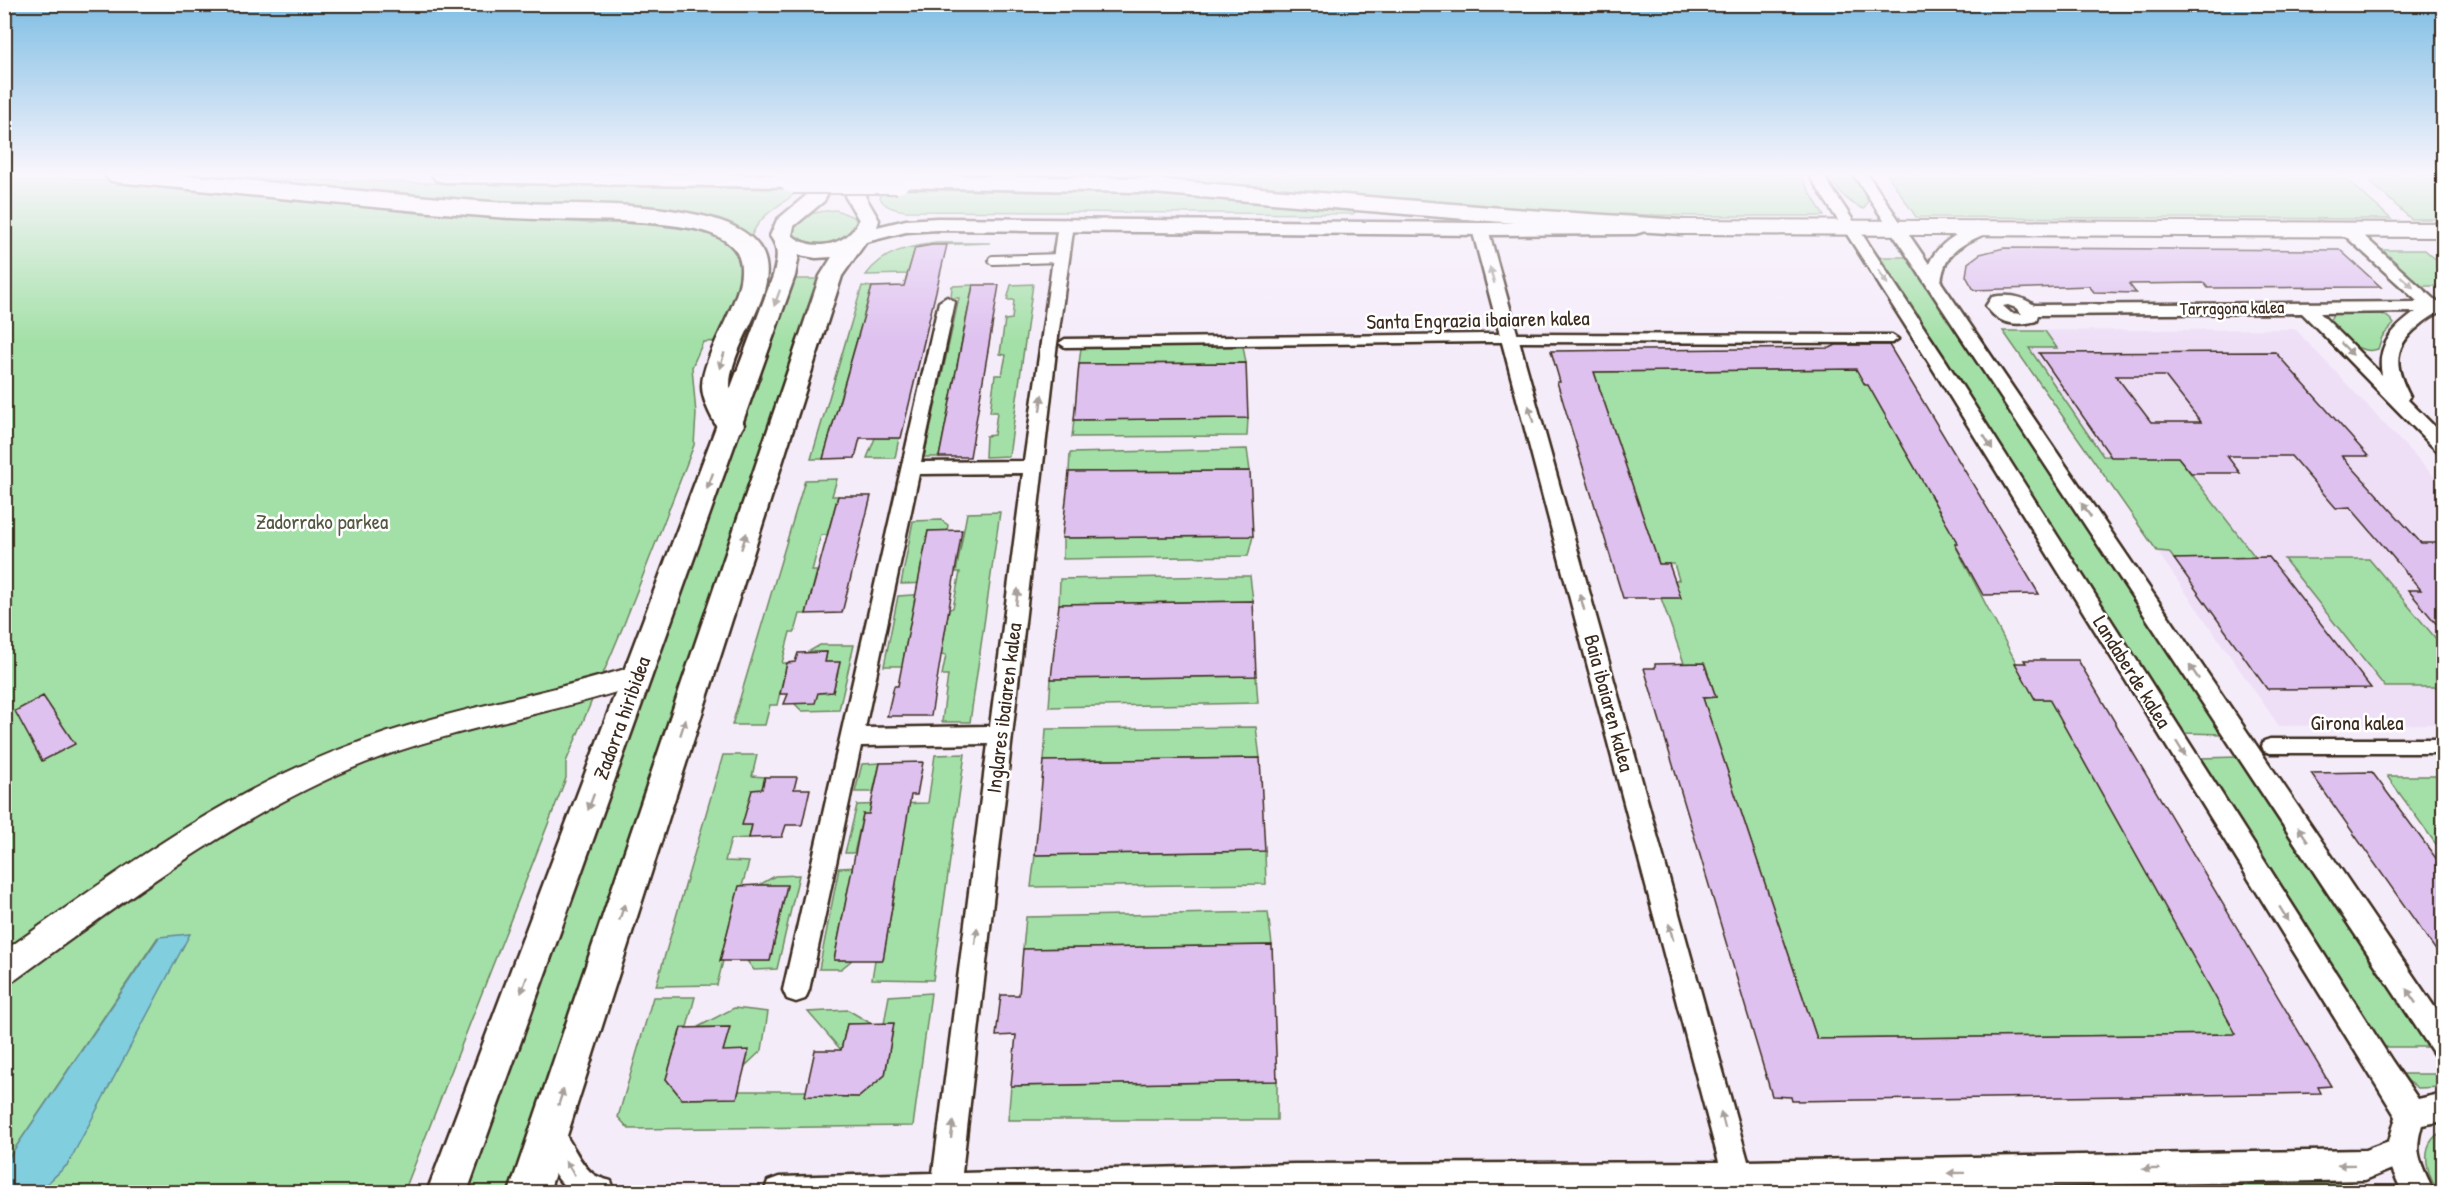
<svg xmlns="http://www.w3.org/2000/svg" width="2448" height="1197" viewBox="0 0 2448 1197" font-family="'Patrick Hand',sans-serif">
<rect width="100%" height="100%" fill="#f5ecfa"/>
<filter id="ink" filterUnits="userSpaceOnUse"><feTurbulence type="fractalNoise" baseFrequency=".0167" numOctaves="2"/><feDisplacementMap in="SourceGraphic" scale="12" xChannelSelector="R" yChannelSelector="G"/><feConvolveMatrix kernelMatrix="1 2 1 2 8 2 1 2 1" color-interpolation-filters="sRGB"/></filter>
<g filter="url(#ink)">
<path fill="#eedff7" d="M 2295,329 L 2443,486 L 2443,724 L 2279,726 L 2003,331 Z"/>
<path fill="#a3e0a7" stroke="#6f8562" stroke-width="1.5" d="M 5,175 L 36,175 L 203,189 L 415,213 L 588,223 L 680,224 L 700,228 L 718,236 L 735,249 L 744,270 L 722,341 L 703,342 L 692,367 L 696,414 L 694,445 L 624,624 L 566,762 L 566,778 L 404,1192 L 38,1192 L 68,1164 L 158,937 L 5,1163 Z
M 943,175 L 1800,175 L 1824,216 C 1746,216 1669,217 1590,213 C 1470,207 1352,193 1233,185 C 1136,178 1040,176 943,175 Z
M 1829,175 L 1854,175 L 1868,201 L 1864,209 C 1845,202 1839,191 1829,175 Z
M 1888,175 L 2342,175 L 2391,219 L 1916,217 Z
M 2363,175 L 2443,175 L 2443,219 L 2411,219 Z
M 224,177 L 457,184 L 793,189 L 798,191 C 780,207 760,213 751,237 L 747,238 L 733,225 L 718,219 L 672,211 L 554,209 L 230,180 Z
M 885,189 L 1143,194 L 1356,211 L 1353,214 L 905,211 C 893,209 879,206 879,191 Z
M 836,210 L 854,217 L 857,222 C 851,247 814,248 796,237 L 793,231 C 799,213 820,211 836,210 Z
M 937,243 L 990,243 L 932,245 L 915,248 L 908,274 L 866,275 C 883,251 910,246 937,243 Z
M 2380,250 L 2425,250 L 2443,266 L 2443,286 L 2418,286 Z
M 1880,257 L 1909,257 L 2224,734 L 2183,733 Z
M 792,279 L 821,279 L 513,1192 L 461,1192 Z
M 1033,284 L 1009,456 L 985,457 L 986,436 L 994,435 L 997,412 L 990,412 L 995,375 L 1002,375 L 1006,355 L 1000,354 L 1005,320 L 1012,319 L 1014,300 L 1007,300 L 1011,285 Z
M 973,285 L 939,457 L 924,457 L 959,298 L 951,298 L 952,286 Z
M 862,286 L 872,287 L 823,459 L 811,459 Z
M 2341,312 C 2358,312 2384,307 2394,324 L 2382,337 L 2378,349 C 2358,356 2344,336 2332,324 L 2330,319 L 2333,315 Z
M 2003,331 L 2045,331 L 2057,348 L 2029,348 L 2103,456 L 2178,457 L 2256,558 L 2174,559 L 2169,552 L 2157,551 Z
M 1243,346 L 1246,363 L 1079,364 L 1081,348 Z
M 1856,369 L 1868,385 L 1958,544 L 1955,545 L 2035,699 L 2049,699 L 2237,1034 L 1817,1039 L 1703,698 L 1716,697 L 1705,664 L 1684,663 L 1661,598 L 1680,598 L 1675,580 L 1679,580 L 1674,564 L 1659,564 L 1594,372 Z
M 1248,418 L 1247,436 L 1072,437 L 1074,420 Z
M 875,438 L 899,438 L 895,458 L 867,458 Z
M 1247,449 L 1250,471 L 1069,472 L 1070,453 Z
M 837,479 L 832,496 L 838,496 L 827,535 L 821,535 L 812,571 L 817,571 L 806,614 L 800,614 L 795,632 L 790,632 L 782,663 L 787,663 L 777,705 L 770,705 L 765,725 L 732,725 L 805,480 Z
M 1000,512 L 970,722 L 942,722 L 948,675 L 942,675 L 946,655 L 941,654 L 949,609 L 953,608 L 960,572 L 956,572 L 967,513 Z
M 941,520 L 948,525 L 947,531 L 928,531 L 920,572 L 932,583 L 901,584 L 913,521 Z
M 1253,536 L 1248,556 L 1063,559 L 1063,538 Z
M 2284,559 L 2369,559 L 2443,647 L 2443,687 L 2385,687 Z
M 1227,576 L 1250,576 L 1253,601 L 1059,604 L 1060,579 Z
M 927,594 L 933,609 L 913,610 L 904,655 L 916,666 L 884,666 L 898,596 Z
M 820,645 L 854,645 L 839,710 L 802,711 L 794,703 L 818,693 L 833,692 L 840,663 L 825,662 L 827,652 L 808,652 Z
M 1256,676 L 1258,703 L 1049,707 L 1051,679 Z
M 1256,727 L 1260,758 L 1044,761 L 1046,729 Z
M 965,754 L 933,980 L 872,979 L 875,960 L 883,960 L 896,885 L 892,885 L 863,815 L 854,853 L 845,853 L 857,805 L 928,803 L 935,755 Z
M 723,755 L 757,755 L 752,776 L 765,777 L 762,789 L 743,825 L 752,825 L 749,838 L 731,839 L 725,861 L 749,862 L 742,886 L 739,887 L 720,961 L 723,961 L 717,985 L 656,986 Z
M 2240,757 L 2434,1047 L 2381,1047 L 2199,758 Z
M 880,763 L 873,792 L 855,792 L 862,764 Z
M 2387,776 L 2443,776 L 2443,854 Z
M 1265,851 L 1266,884 L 1031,887 L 1035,855 Z
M 861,867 L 873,884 L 849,885 L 834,960 L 852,960 L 841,969 L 819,969 L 839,868 Z
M 799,875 L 777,969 L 754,970 L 747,961 L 770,961 L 787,886 L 759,885 L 775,876 Z
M 1268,912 L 1272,945 L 1023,949 L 1026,917 Z
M 931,993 L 913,1126 L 629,1129 L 618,1117 L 653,997 L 695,997 L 687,1027 L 681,1027 L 666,1079 L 682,1099 L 737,1098 L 739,1091 L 807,1091 L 806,1096 L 859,1097 L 885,1075 L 894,1024 L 884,1024 L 889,996 Z
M 734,1008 L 768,1012 L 762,1050 L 745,1066 L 723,1051 L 729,1027 L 698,1027 Z
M 848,1010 L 872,1024 L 847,1024 L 841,1050 L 808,1012 Z
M 2398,1074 L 2443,1074 L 2443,1087 L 2418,1088 Z
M 1277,1081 L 1277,1120 L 1008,1120 L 1011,1086 Z
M 2443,1130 L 2443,1192 L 2439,1192 C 2429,1180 2421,1154 2432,1140 C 2434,1136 2440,1133 2443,1130 Z
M 2351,1183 L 2358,1192 L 1843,1192 Z"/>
<path fill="#81cedf" stroke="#658c92" stroke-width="1.5" d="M 190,934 L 68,1164 L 38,1192 L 5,1192 L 5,1163 L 159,937 Z"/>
<path fill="#dec1ef" stroke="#3b2a1e" stroke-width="1.5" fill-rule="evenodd" d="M 932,245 L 947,245 L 901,438 L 860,438 L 855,458 L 823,459 L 872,287 L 904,286 L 915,248 Z
M 2004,248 L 2340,250 L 2381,287 L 2208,288 L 2204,283 L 2129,284 L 2136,293 L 2094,292 L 2089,286 L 1974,290 L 1966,276 L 1968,263 L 1980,254 Z
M 973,285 L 999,285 L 970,457 L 939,457 Z
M 1836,345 L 1889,345 L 2039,594 L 1983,595 L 1955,544 L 1958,544 L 1868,385 L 1865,385 L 1856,369 L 1594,372 L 1659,564 L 1669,564 L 1681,598 L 1623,598 L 1557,382 L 1560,382 L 1551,351 L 1830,348 Z
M 2275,352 L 2368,456 L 2342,456 L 2421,543 L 2444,543 L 2444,633 L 2408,590 L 2421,590 L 2350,507 L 2336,508 L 2291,456 L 2227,456 L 2240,473 L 2191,473 L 2178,457 L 2111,457 L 2039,353 ZM 2116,376 L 2165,376 L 2201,422 L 2151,422 Z
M 1246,363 L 1248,418 L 1074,420 L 1079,364 Z
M 1250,471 L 1253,536 L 1062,538 L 1069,472 Z
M 838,496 L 871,496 L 842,613 L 806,614 Z
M 962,530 L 931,716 L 887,716 L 894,686 L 898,686 L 928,531 Z
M 2269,557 L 2371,688 L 2267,689 L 2174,559 Z
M 1253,601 L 1256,676 L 1051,679 L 1059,604 Z
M 827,652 L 825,662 L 840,662 L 833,692 L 818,693 L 815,703 L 784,704 L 788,694 L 780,694 L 787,663 L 795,662 L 798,653 Z
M 2024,660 L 2078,660 L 2331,1086 L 2318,1087 L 2321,1093 L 1792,1101 L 1791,1097 L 1772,1096 L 1644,668 L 1655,668 L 1655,664 L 1704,663 L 1716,697 L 1703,698 L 1817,1039 L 2236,1034 L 2049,699 L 2035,699 L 2015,663 L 2026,663 Z
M 43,696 L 75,744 L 42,761 L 15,711 Z
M 1260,758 L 1265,851 L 1035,855 L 1044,761 Z
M 923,762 L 917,795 L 911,795 L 883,960 L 834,960 L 863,814 L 869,814 L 880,763 Z
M 2372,772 L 2444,869 L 2444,962 L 2311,773 Z
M 765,777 L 797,777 L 794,789 L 810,789 L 802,825 L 786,825 L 782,837 L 749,838 L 752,825 L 742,825 L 752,790 L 762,789 Z
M 759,885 L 787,885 L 770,961 L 720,961 L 739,886 Z
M 1272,945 L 1277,1081 L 1011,1086 L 1016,1035 L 996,1036 L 1001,995 L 1019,995 L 1023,949 Z
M 894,1023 L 885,1075 L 859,1097 L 805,1096 L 815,1050 L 841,1050 L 847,1024 Z
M 730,1027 L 723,1051 L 749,1050 L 737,1098 L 682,1099 L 666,1079 L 681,1028 Z"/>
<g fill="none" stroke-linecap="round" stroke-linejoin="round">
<g stroke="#3b2a1e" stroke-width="12">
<path id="service" d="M 993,260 L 1061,258"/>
</g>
<g stroke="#3b2a1e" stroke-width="5">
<path id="pedestrian" d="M 1487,334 L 1892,335 L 1898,339 L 1892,343 L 1487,342 L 1065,347 L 1059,343 L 1065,339 Z
M 2270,739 L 2444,739 L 2444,753 L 2270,753 L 2264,751 L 2262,746 L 2264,741 Z"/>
</g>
<g stroke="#3b2a1e" stroke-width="5">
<path id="minor" d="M 1809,175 L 1823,175 L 1946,361 L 2392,1061 L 2418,1099 L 2444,1093 L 2444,1121 L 2422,1125 C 2412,1158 2424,1165 2433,1192 L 2402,1192 L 2392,1169 L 2365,1180 L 1738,1192 L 764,1192 L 768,1181 L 779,1177 L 933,1173 L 988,744 L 861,746 L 809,990 L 805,999 L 796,1002 L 787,999 L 783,990 L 939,302 L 947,297 L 955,302 L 921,462 L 1024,461 L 1058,224 L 1066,219 L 1074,224 L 1056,351 L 962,1173 L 1295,1164 L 1719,1162 L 1472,229 L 1480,224 L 1488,229 L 1748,1161 L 2365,1150 L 2389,1141 L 2396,1117 L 1928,361 ZM 1023,473 L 990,726 L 865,728 L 919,474 Z
M 1854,175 L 1868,175 L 1929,264 C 1938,242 1963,229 1985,223 L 1993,228 C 1988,233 1982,235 1976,238 C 1954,248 1944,258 1941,282 L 2444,1021 L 2444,1058 L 2434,1054 Z
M 2348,225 L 2354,227 L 2437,302 L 2444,304 L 2443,311 C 2434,314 2426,320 2419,326 C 2391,348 2395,368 2410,397 L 2408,400 L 2444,436 L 2444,453 L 2437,451 L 2302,313 L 2038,315 L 2036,321 C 2015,327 1998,324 1986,306 L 1992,297 C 2007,294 2022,296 2034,305 L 2418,302 L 2342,233 L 2340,230 ZM 2008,305 L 2016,308 L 2022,314 L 2011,313 L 2003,306 ZM 2416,312 C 2393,328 2376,346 2382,375 L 2320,313 Z
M 548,1120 C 570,1129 574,1159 593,1174 C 598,1178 605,1179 611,1181 L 615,1192 L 570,1192 C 554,1177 542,1154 534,1134 L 538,1124 Z"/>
</g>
<g stroke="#3b2a1e" stroke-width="4">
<path id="tertiary" d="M 638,665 L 648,668 L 651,675 L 648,682 C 554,714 456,727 365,763 C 236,815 126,900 15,980 L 4,985 L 4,951 C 113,875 221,794 346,747 C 441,710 541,696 638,665 Z"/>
</g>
<g stroke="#3b2a1e" stroke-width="5">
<path id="secondary" d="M 817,175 L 837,175 L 824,201 L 794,226 L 792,235 C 812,253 849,246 859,220 L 845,196 L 850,175 L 870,175 L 865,196 L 879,220 L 877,227 L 906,220 L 937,218 L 1480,223 L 1635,222 L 1642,224 L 1646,228 L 1642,232 L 1635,234 L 1480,235 L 937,230 L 906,232 L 866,242 L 842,276 L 549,1192 L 509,1192 L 820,276 L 832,257 L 816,258 L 799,255 L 795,276 L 467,1192 L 427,1192 L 773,276 C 777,261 780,249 770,236 L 777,220 L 808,194 Z"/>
</g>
<g stroke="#3b2a1e" stroke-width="4">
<path id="primary" d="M 1682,220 L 2444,223 L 2444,237 L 1682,234 L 1674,232 L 1670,227 L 1674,222 Z"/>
</g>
<g stroke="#3b2a1e" stroke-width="5">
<path id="trunk" d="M 105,175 C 166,172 226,178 287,184 C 350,190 413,196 477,201 C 550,207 626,199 698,215 C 722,220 751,229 763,253 C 781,294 729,344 730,387 C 731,400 740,413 744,425 L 740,432 L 730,434 L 720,432 C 712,419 702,400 702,386 C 703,347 756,287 737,253 C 729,238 706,231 690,228 C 626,217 561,222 496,217 C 369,208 243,194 117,182 L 109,180 Z
M 432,175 L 800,175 L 805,180 L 801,185 L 793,187 L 444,182 L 436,180 Z
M 889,175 L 1141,178 L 1514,209 L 1682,220 L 1691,222 L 1694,227 L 1691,232 L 1682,234 L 1514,223 L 1141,192 L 897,187 L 889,185 L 885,180 Z"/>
</g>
<use href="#service" stroke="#fff" stroke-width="8"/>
<use href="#pedestrian" fill="#fff" fill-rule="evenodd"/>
<use href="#minor" fill="#fff" fill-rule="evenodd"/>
<use href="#tertiary" fill="#fff" fill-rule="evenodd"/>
<use href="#secondary" fill="#fff" fill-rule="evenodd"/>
<use href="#primary" fill="#fff" fill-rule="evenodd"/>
<use href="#trunk" fill="#fff" fill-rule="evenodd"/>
<g stroke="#3b2a1e" stroke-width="30" stroke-linecap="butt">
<path id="trunk-bridge" d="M 793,180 L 897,180"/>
</g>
<use href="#trunk-bridge" stroke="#fff" stroke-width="26"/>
</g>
<defs><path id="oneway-solid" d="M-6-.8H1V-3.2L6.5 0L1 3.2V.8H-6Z" transform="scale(1.5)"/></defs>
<g fill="#a79f9a">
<use href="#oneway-solid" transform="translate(1492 275) rotate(-106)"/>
<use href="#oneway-solid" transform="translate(1883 277) rotate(57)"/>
<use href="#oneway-solid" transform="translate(2407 282) rotate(42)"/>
<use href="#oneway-solid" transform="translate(777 298) rotate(110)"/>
<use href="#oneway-solid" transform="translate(2347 349) rotate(45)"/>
<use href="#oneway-solid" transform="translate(722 361) rotate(106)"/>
<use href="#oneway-solid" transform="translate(1041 403) rotate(-83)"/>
<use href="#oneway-solid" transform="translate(1531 414) rotate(-105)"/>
<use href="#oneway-solid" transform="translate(1988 442) rotate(58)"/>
<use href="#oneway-solid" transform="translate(710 481) rotate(110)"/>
<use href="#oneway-solid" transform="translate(2086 510) rotate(-124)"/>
<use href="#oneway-solid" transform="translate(744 541) rotate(-72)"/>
<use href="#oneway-solid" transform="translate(1017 597) rotate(-83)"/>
<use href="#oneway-solid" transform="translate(1582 602) rotate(-105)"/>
<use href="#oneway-solid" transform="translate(2194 672) rotate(-124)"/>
<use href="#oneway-solid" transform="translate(683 727) rotate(-72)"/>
<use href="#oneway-solid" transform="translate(2181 749) rotate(58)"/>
<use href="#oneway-solid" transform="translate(591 802) rotate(110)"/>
<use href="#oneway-solid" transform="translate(2303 834) rotate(-124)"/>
<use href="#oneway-solid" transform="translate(622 912) rotate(-72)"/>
<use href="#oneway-solid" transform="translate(2284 914) rotate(58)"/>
<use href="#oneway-solid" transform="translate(1671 932) rotate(-105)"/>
<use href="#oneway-solid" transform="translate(976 936) rotate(-83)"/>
<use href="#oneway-solid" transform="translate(524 985) rotate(110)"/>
<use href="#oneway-solid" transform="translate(2411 996) rotate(-124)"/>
<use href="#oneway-solid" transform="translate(561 1097) rotate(-72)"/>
<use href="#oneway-solid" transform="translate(1723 1120) rotate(-105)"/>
<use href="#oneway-solid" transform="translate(952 1130) rotate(-83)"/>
<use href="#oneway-solid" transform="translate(2346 1165) rotate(179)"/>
<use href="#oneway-solid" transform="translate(570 1168) rotate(-123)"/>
<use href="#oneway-solid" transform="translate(2151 1169) rotate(179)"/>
<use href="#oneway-solid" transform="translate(1956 1173) rotate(179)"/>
</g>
</g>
<linearGradient id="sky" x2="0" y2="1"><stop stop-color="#7fbee4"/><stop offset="0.51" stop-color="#faf6fd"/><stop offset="1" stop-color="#faf6fd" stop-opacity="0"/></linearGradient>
<rect width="2448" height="342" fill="url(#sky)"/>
<g text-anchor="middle" stroke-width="5" stroke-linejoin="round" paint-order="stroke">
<g font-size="18" fill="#3b2a1e" stroke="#fff">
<text transform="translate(2232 308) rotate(-1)" y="6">Tarragona kalea</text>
</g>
<g font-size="21" fill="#3b2a1e" stroke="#fff">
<text transform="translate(1478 320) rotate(-1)" y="7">Santa Engrazia ibaiaren kalea</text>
<text transform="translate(2132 672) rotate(58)" y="7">Landaberde kalea</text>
<text transform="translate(1609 703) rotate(75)" y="7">Baia ibaiaren kalea</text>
<text transform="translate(1004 708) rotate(-83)" y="7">Inglares ibaiaren kalea</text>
<text transform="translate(622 718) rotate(-70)" y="7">Zadorra hiribidea</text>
<text x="2357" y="730">Girona kalea</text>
</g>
<g font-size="21" fill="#555840" stroke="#fff">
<text x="322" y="529">Zadorrako parkea</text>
</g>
</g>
<rect width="2448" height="1197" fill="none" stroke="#fff" stroke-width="24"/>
<rect x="12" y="12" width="2424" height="1173" fill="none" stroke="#3b2a1e" stroke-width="2" filter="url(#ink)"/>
</svg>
